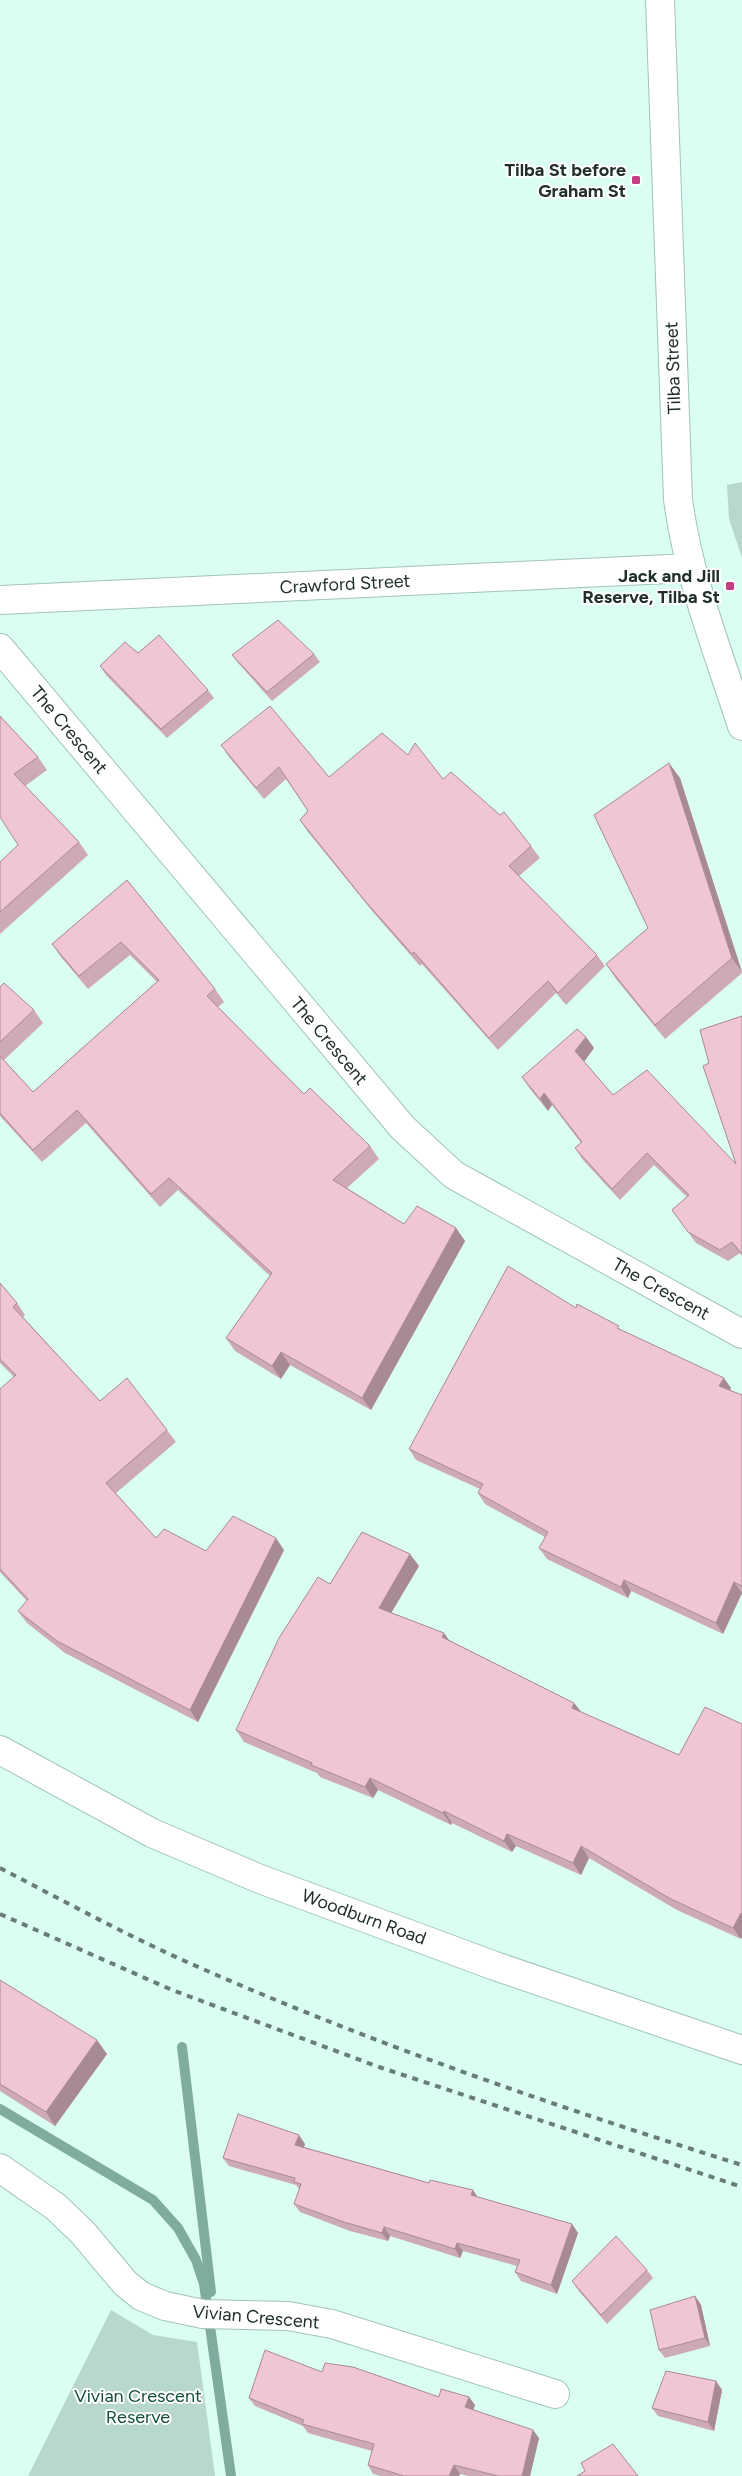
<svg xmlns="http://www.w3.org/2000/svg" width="742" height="2476" viewBox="0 0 742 2476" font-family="Figtree,sans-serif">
<rect width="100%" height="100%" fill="#dafef1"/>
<path fill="#b8d8cc" d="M 742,482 L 742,558 L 729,519 L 727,485 Z
M 111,2310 L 153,2335 L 197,2342 L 215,2476 L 28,2476 Z"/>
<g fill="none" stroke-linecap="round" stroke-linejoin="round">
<path stroke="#80ac9c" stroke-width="10" d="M 182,2047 L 211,2292
M 0,2109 L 153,2200 L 178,2228 L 196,2260 L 204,2284 L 231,2476"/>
<g stroke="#a2c4b7" stroke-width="30">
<path id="minor" d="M 660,0 L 678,499 C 688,577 718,651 742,726
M 0,600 L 690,568
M 0,648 L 403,1128 L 454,1175 L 742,1334
M 0,1750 L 152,1833 L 260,1879 L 495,1966 L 742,2050
M 0,2168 L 56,2207 L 83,2233 L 125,2283 L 141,2296 L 165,2306 L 203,2314 L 288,2316 L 332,2324 L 555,2394"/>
</g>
<use href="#minor" stroke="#fff" stroke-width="28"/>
<path stroke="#677d75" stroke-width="4" stroke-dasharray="6 6" stroke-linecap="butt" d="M 0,1868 C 62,1900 124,1934 187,1962 C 367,2042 554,2106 742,2165
M 0,1914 L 172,1990 L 379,2067 L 742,2187"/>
</g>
<path fill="#cea9b7" d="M 138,653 L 208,690 L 214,698 L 167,738 L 106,675 L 100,666 Z
M 314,654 L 320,662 L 272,701 L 238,663 L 232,655 Z
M 0,716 L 38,757 L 47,770 L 25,786 L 79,842 L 88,855 L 0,934 L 0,862 L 18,845 Z
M 221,745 L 329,777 L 408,755 L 443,779 L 531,846 L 540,858 L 519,876 L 597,955 L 605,966 L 566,1005 L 556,993 L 498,1050 L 422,964 L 420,966 L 373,912 L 308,832 L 300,820 L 308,811 L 286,779 L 264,799 L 229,757 Z
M 680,778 L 742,973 L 665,1039 L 616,979 L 606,964 L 648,928 Z
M 127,880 L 215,989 L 224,1002 L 218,1007 L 304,1094 L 370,1146 L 379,1159 L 347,1188 L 404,1224 L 456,1228 L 465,1241 L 371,1410 L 290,1365 L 281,1379 L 235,1351 L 226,1338 L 270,1276 L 178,1190 L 160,1207 L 86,1123 L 42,1162 L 0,1116 L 0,987 L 34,1010 L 43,1023 L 4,1060 L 33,1092 L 157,982 L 130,955 L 88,989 L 61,957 L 52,944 Z
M 742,1016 L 742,1256 L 740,1253 L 728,1261 L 696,1243 L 672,1210 L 687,1197 L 654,1165 L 620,1200 L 583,1160 L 575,1148 L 581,1143 L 552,1105 L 548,1111 L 530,1089 L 522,1077 L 586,1037 L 594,1048 L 584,1062 L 613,1095 L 736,1164 L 709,1063 Z
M 0,1283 L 17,1303 L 25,1315 L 23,1317 L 100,1401 L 167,1430 L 176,1442 L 116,1493 L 156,1538 L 206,1551 L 284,1550 L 198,1722 L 65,1653 L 27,1623 L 18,1611 L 27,1601 L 0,1572 L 0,1389 L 14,1377 L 0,1363 Z
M 576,1308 L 623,1331 L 731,1388 L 730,1390 L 742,1395 L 742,1593 L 723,1634 L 631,1591 L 628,1598 L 547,1559 L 539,1548 L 545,1537 L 485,1504 L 478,1493 L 480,1489 L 416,1460 L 409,1449 Z
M 419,1566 L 391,1613 L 444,1633 L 449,1640 L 574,1703 L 581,1712 L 679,1755 L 742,1724 L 742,1937 L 741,1939 L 677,1910 L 589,1858 L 581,1875 L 516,1846 L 512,1852 L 452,1823 L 451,1825 L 378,1790 L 373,1798 L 320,1777 L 317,1773 L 244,1742 L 236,1730 L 330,1584 Z
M 0,1980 L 107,2054 L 55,2126 L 0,2091 Z
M 305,2144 L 304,2147 L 572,2224 L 578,2233 L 557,2294 L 521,2281 L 515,2272 L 517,2266 L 463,2251 L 460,2258 L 390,2236 L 388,2241 L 350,2231 L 300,2212 L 294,2204 L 299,2189 L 296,2185 L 229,2166 L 223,2158 Z
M 647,2270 L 653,2278 L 607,2324 L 578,2290 L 572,2281 Z
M 695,2296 L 701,2305 L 710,2346 L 665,2358 L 659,2350 Z
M 322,2372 L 439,2397 L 469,2397 L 475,2405 L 473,2410 L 539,2438 L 530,2476 L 469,2476 L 460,2474 L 459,2476 L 381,2476 L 373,2474 L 368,2465 L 372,2451 L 308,2433 L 303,2426 L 255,2406 L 249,2398 Z
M 716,2381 L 722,2390 L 714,2431 L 658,2416 L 652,2408 Z"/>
<path fill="#a88a95" d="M 669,763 L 680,778 L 742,972 L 732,958 Z
M 586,1037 L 594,1048 L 583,1063 L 575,1051 Z
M 544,1093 L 552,1105 L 548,1111 L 540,1099 Z
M 456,1228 L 465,1241 L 371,1410 L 362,1398 Z
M 281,1352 L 290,1365 L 281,1379 L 272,1366 Z
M 724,1378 L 731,1388 L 727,1396 L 719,1386 Z
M 276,1538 L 284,1550 L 198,1722 L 190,1710 Z
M 410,1554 L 419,1566 L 387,1620 L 379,1608 Z
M 624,1580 L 631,1591 L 628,1598 L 621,1587 Z
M 734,1582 L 742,1593 L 723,1634 L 716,1623 Z
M 444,1633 L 452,1645 L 442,1637 Z
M 574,1703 L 583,1714 L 572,1708 Z
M 370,1778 L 378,1790 L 373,1798 L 365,1787 Z
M 444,1811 L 452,1823 L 451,1825 L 443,1813 Z
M 507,1834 L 516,1846 L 512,1852 L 504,1841 Z
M 581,1846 L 589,1858 L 581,1875 L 573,1863 Z
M 741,1913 L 742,1915 L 742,1937 L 741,1939 L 733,1928 Z
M 97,2040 L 107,2054 L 55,2126 L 46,2112 Z
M 299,2135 L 305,2144 L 301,2154 L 295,2145 Z
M 473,2190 L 479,2199 L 471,2195 Z
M 572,2224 L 578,2233 L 557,2294 L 551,2285 Z
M 384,2227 L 390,2236 L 388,2241 L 382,2233 Z
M 457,2243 L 463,2251 L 460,2258 L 455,2249 Z
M 695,2296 L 701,2305 L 710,2346 L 705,2338 Z
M 716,2381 L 722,2390 L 714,2431 L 708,2422 Z
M 469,2397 L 475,2405 L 471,2416 L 465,2407 Z
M 533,2430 L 539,2438 L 530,2476 L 522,2476 Z
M 454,2465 L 460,2474 L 459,2476 L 449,2476 Z"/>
<path fill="#f0c5d5" stroke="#a88a95" d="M 278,620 L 314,654 L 267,692 L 232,655 Z
M 159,635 L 208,690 L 161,729 L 100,666 L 125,642 L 138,653 Z
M 270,706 L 329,777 L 382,733 L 408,755 L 415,743 L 443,779 L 451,772 L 500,815 L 504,812 L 531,846 L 509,866 L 597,955 L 558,993 L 548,981 L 489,1038 L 414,952 L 412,954 L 365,901 L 300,820 L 308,811 L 279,767 L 256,788 L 221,745 Z
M 0,716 L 38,757 L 14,774 L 79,842 L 0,912 L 0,862 L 18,845 L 0,817 Z
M 669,763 L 732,958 L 655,1025 L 606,964 L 648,928 L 594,815 Z
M 127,880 L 215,989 L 207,996 L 304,1094 L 310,1088 L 370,1146 L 333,1180 L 404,1224 L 417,1206 L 456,1228 L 362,1398 L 281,1352 L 272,1366 L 226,1338 L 272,1273 L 169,1178 L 151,1194 L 77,1110 L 33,1150 L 0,1113 L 0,1056 L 33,1092 L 159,980 L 121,942 L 79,976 L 52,944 Z
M 4,983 L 34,1010 L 0,1042 L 0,987 Z
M 742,1016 L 742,1254 L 732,1242 L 720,1250 L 688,1232 L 672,1210 L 689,1195 L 647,1153 L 612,1189 L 575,1148 L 582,1142 L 544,1093 L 540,1099 L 522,1077 L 577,1029 L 586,1037 L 575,1051 L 613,1095 L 647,1070 L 736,1164 L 703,1066 L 709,1063 L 700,1030 Z
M 508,1266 L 576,1308 L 577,1304 L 619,1326 L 617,1328 L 724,1378 L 719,1386 L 742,1395 L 742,1586 L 734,1582 L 716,1623 L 624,1580 L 621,1587 L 539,1548 L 548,1532 L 478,1493 L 483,1484 L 409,1449 Z
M 0,1283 L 17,1303 L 13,1307 L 100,1401 L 127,1378 L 167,1430 L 106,1483 L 156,1538 L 164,1529 L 206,1551 L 233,1516 L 276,1538 L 190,1710 L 57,1641 L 18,1611 L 28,1599 L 0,1569 L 0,1389 L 16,1375 L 0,1359 Z
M 362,1532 L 410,1554 L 379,1608 L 444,1633 L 442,1637 L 574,1703 L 572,1708 L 679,1755 L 705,1707 L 742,1724 L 742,1914 L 741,1913 L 733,1928 L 669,1898 L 581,1846 L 573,1863 L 507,1834 L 504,1841 L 444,1811 L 443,1813 L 370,1778 L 365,1787 L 311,1765 L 312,1763 L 236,1730 L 279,1638 L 318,1577 L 330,1584 Z
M 0,1980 L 97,2040 L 46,2112 L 0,2084 Z
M 238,2114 L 299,2135 L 295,2145 L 429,2183 L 430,2180 L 473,2190 L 471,2195 L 572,2224 L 551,2285 L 515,2272 L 520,2260 L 457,2243 L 455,2249 L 384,2227 L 382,2233 L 344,2222 L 294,2204 L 301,2184 L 294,2182 L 295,2178 L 223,2158 Z
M 616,2236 L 647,2270 L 601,2315 L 572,2281 Z
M 695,2296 L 705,2338 L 659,2350 L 650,2310 Z
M 265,2350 L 322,2372 L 325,2363 L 353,2367 L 439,2397 L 441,2389 L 469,2397 L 465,2407 L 533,2430 L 522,2476 L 498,2476 L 454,2465 L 449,2476 L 404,2476 L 368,2465 L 374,2444 L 302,2424 L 304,2420 L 249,2398 Z
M 666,2371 L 716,2381 L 708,2422 L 652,2408 Z
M 613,2444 L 638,2476 L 577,2476 L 585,2471 L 581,2463 Z"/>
<g fill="#c43f82" stroke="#fff" stroke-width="2">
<rect x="631" y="175" width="10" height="10" rx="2.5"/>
<rect x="725" y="581" width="10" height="10" rx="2.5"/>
</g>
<g text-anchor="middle" stroke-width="4" stroke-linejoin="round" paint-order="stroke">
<g font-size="18" font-weight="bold" fill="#212f2a" stroke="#fff" text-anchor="end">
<text x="626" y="176">Tilba St before<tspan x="626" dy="21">Graham St</tspan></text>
<text x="720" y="582">Jack and Jill<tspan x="720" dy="21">Reserve, Tilba St</tspan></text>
</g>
<g font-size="18" fill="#212f2a" stroke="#fff">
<text transform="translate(673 368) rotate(-92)" y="6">Tilba Street</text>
<text transform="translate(345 584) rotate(-3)" y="6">Crawford Street</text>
<text transform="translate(69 730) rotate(50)" y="6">The Crescent</text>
<text transform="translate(329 1041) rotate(50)" y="6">The Crescent</text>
<text transform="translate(661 1289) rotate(29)" y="6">The Crescent</text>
<text transform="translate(364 1917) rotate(20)" y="6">Woodburn Road</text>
<text transform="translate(256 2317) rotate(5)" y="6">Vivian Crescent</text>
</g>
<g font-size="18" fill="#124e3d" stroke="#fff">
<text x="138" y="2402">Vivian Crescent<tspan x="138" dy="21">Reserve</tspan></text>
</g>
</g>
</svg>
